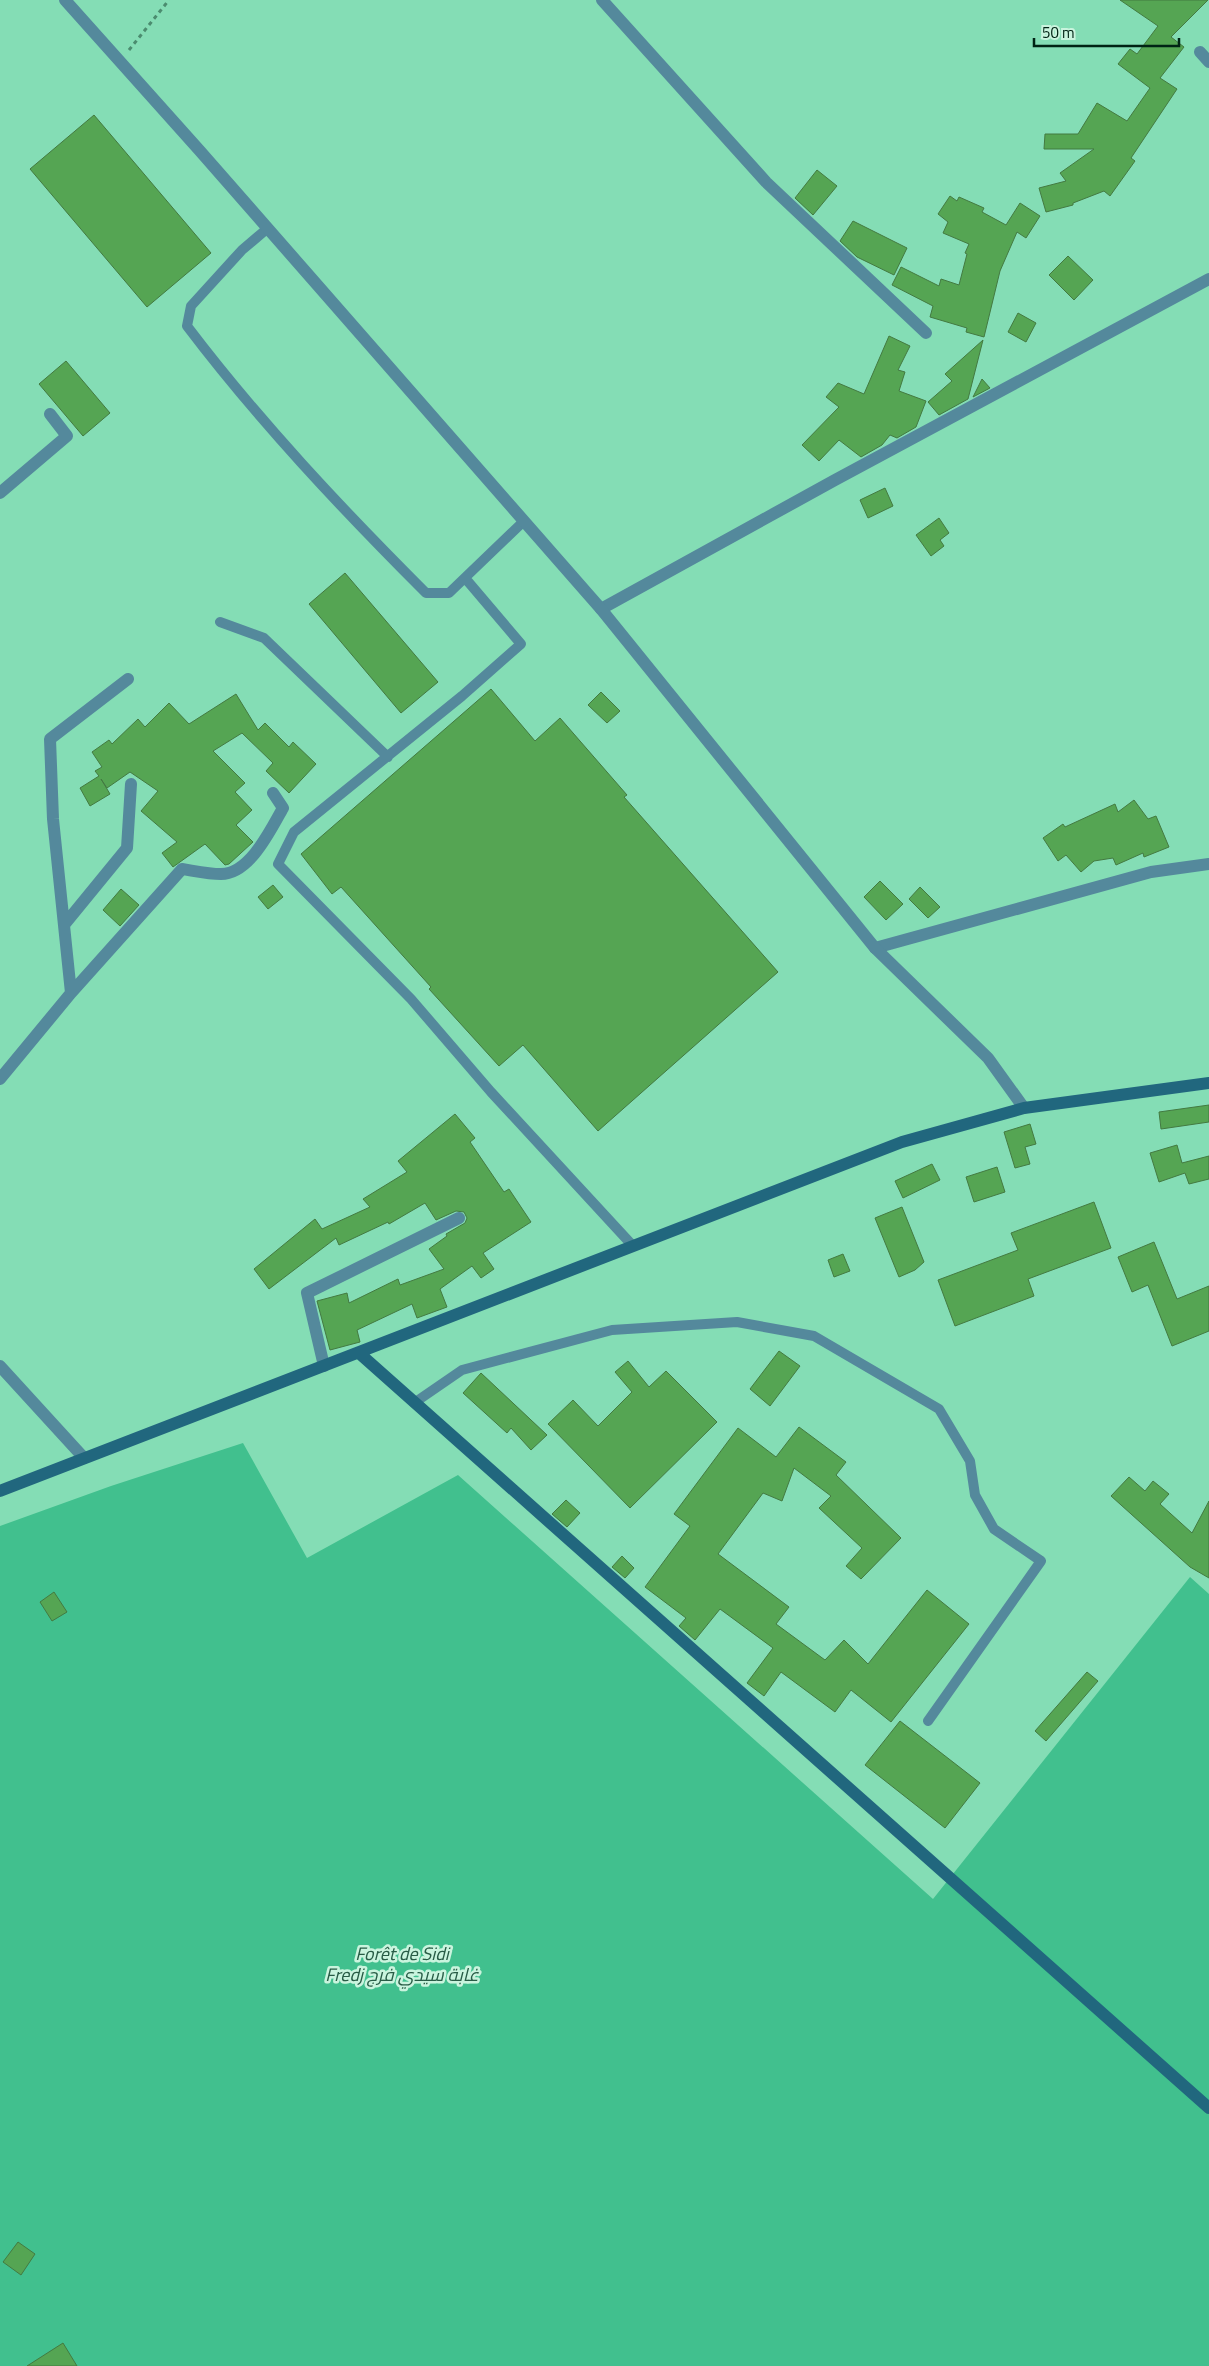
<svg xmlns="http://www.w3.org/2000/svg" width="1209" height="2366" viewBox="0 0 1209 2366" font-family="Georgia,Cairo,serif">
<rect width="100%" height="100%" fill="#84ddb5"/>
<path fill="#41c08e" d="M 243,1443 L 307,1558 L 458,1475 L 933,1899 L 1190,1577 L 1209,1594 L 1209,2366 L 0,2366 L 0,1526 L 111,1486 Z"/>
<path fill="#55a553" stroke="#437a41" d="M 1120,0 L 1208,0 L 1171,37 L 1184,47 L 1160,78 L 1177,89 L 1131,158 L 1135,161 L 1110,196 L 1104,191 L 1073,203 L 1073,205 L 1046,212 L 1039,188 L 1066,181 L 1060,173 L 1094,149 L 1044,149 L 1045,134 L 1078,134 L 1097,103 L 1127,121 L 1150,88 L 1118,64 L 1130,49 L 1137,54 L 1158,26 Z
M 94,115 L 211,253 L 147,307 L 30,169 Z
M 817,170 L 837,186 L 813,215 L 795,198 Z
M 950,196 L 957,201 L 959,197 L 984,208 L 982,212 L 1006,225 L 1020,203 L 1040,216 L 1026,238 L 1017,232 L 1000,271 L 984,337 L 966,332 L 967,328 L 930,317 L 933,306 L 892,285 L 901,267 L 939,286 L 941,279 L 959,285 L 967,254 L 965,253 L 969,244 L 943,233 L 948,222 L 938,214 Z
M 853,221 L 907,248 L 894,275 L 857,257 L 840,241 Z
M 1068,256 L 1093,280 L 1074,300 L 1049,275 Z
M 1018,313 L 1036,323 L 1026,342 L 1008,332 Z
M 889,336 L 910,346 L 898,370 L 905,372 L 899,391 L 926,401 L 916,427 L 897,438 L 890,435 L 882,445 L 861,457 L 839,440 L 819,461 L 802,445 L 839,407 L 826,397 L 838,383 L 864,394 Z
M 983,340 L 968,399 L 939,415 L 928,402 L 952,381 L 945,374 Z
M 66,361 L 110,413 L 83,436 L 39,384 Z
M 982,379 L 990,388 L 973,397 Z
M 885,488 L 893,506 L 868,518 L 860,500 Z
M 939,518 L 949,533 L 940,540 L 944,546 L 931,556 L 916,535 Z
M 345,573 L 438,682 L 401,713 L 309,604 Z
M 491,689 L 535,741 L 560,718 L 627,795 L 624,797 L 778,972 L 598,1131 L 523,1045 L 499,1066 L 429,989 L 431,987 L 341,887 L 332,894 L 301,854 Z
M 601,692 L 620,711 L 607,723 L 588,705 Z
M 236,694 L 258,730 L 265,723 L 289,747 L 293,742 L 316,764 L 289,793 L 266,771 L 273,763 L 242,733 L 213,751 L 245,783 L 235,792 L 252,810 L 236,825 L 253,842 L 229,864 L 225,865 L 205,844 L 173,867 L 162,853 L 177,842 L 141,811 L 158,791 L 130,772 L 107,788 L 101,779 L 110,794 L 90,806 L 80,788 L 99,776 L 95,771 L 102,767 L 92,752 L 109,740 L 112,744 L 138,719 L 145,727 L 169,703 L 189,724 Z
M 1134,800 L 1148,819 L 1156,816 L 1169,847 L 1144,857 L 1143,853 L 1116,865 L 1113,858 L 1094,861 L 1081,872 L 1066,855 L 1058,861 L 1043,838 L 1063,824 L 1065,827 L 1115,804 L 1118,812 Z
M 880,881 L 903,904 L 886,920 L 864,897 Z
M 273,885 L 283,897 L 268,909 L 258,897 Z
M 920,887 L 940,907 L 928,918 L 909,899 Z
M 121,889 L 139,905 L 120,926 L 103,910 Z
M 1209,1105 L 1209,1122 L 1161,1129 L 1159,1112 Z
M 455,1114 L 475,1138 L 470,1142 L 504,1192 L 509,1189 L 531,1222 L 483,1253 L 494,1269 L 481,1278 L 472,1266 L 440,1289 L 447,1307 L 417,1318 L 412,1304 L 357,1330 L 360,1342 L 330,1350 L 317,1301 L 347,1293 L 349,1303 L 398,1279 L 400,1285 L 444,1269 L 429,1249 L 447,1236 L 446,1234 L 465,1223 L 467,1218 L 464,1212 L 456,1211 L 436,1220 L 425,1203 L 389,1224 L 388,1222 L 339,1245 L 336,1238 L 269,1289 L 254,1269 L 315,1219 L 322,1229 L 370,1207 L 363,1199 L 407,1172 L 398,1161 Z
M 1030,1124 L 1036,1144 L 1025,1147 L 1030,1164 L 1015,1168 L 1004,1132 Z
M 1177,1145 L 1182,1163 L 1209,1156 L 1209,1179 L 1189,1184 L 1185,1173 L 1159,1182 L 1150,1153 Z
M 932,1164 L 940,1180 L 903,1198 L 895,1181 Z
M 997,1167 L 1005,1192 L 974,1202 L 966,1177 Z
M 1094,1202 L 1111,1248 L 1028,1279 L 1034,1296 L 955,1326 L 938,1280 L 1018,1250 L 1011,1233 Z
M 902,1207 L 924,1262 L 915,1270 L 899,1277 L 875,1218 Z
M 1154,1242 L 1177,1299 L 1209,1286 L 1209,1331 L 1172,1346 L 1148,1285 L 1132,1292 L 1118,1257 Z
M 843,1254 L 850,1271 L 834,1277 L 828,1260 Z
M 779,1351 L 800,1366 L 770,1406 L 750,1389 Z
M 628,1361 L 649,1387 L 666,1371 L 717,1422 L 630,1508 L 548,1424 L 573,1400 L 598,1426 L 632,1392 L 615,1372 Z
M 481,1373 L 547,1435 L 531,1450 L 511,1428 L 507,1433 L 463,1393 Z
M 799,1427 L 846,1462 L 836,1475 L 901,1538 L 861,1579 L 846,1566 L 862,1548 L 819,1508 L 831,1496 L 794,1468 L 782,1501 L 763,1493 L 718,1554 L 789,1607 L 776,1624 L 825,1660 L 844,1640 L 868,1664 L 927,1590 L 969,1624 L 891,1722 L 851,1690 L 835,1712 L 781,1672 L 764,1696 L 747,1683 L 773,1648 L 720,1609 L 695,1640 L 679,1626 L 686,1618 L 645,1587 L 690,1526 L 674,1514 L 738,1428 L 776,1457 Z
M 1129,1477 L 1145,1491 L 1153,1481 L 1169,1494 L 1160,1504 L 1192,1533 L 1209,1501 L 1209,1578 L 1190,1567 L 1111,1496 Z
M 566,1500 L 580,1513 L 567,1527 L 552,1514 Z
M 622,1556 L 634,1568 L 625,1578 L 612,1567 Z
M 54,1592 L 67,1612 L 52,1621 L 40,1602 Z
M 1087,1672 L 1098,1681 L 1046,1741 L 1035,1731 Z
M 900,1721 L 980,1783 L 945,1828 L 865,1765 Z
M 18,2242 L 35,2254 L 21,2275 L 3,2262 Z
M 63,2343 L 77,2366 L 27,2366 Z"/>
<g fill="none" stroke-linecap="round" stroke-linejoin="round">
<path stroke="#4b8c6f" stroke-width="3" stroke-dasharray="4 4" stroke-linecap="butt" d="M 129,50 L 169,0"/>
<path stroke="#54899c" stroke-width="10" d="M 268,228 L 242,250 L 191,306 L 187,326 C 259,421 342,509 426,593 L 449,593 L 524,521
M 465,578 L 521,644 L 462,696 L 294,832 L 278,864 L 411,999 L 491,1092 L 633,1246
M 220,622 L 264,638 L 388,757
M 414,1403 L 462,1370 L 612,1330 L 737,1322 L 814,1336 L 939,1409 L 970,1461 L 975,1495 L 994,1529 L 1041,1561 L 928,1721"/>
<path stroke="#54899c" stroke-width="12" d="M 602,0 L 766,182 L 926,333
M 1200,52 L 1209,62
M 0,493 L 67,436 L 50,414
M 601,609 L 835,480 L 1209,279
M 64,925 L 127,848 L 131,784
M 875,948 L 1151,872 L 1209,864
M 71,993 L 53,819 L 50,739 L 128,679
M 0,1079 L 71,993 L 182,869 C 195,871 209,874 221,874 C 250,874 271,829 283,808 L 273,793
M 0,1366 L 84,1458
M 324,1366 L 307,1293 L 459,1218"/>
<path stroke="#54899c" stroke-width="12" d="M 65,0 L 200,151 L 601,609 L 875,948 L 988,1058 L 1024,1108"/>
<path stroke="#21677e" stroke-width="12" d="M 359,1353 L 1209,2108
M 0,1491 L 902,1142 L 1024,1108 L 1209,1083"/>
</g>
<g text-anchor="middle" stroke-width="5" stroke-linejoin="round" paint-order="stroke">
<g font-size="18" font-style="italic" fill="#285c46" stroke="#caf4de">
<text x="402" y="1960">Forêt de Sidi<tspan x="402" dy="21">Fredj غابة سيدي فرج</tspan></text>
</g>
</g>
<path d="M1034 38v8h145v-8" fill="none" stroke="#002314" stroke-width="2.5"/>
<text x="1042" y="38" font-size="15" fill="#002314" stroke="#caf4de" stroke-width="4" paint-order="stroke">50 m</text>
</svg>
